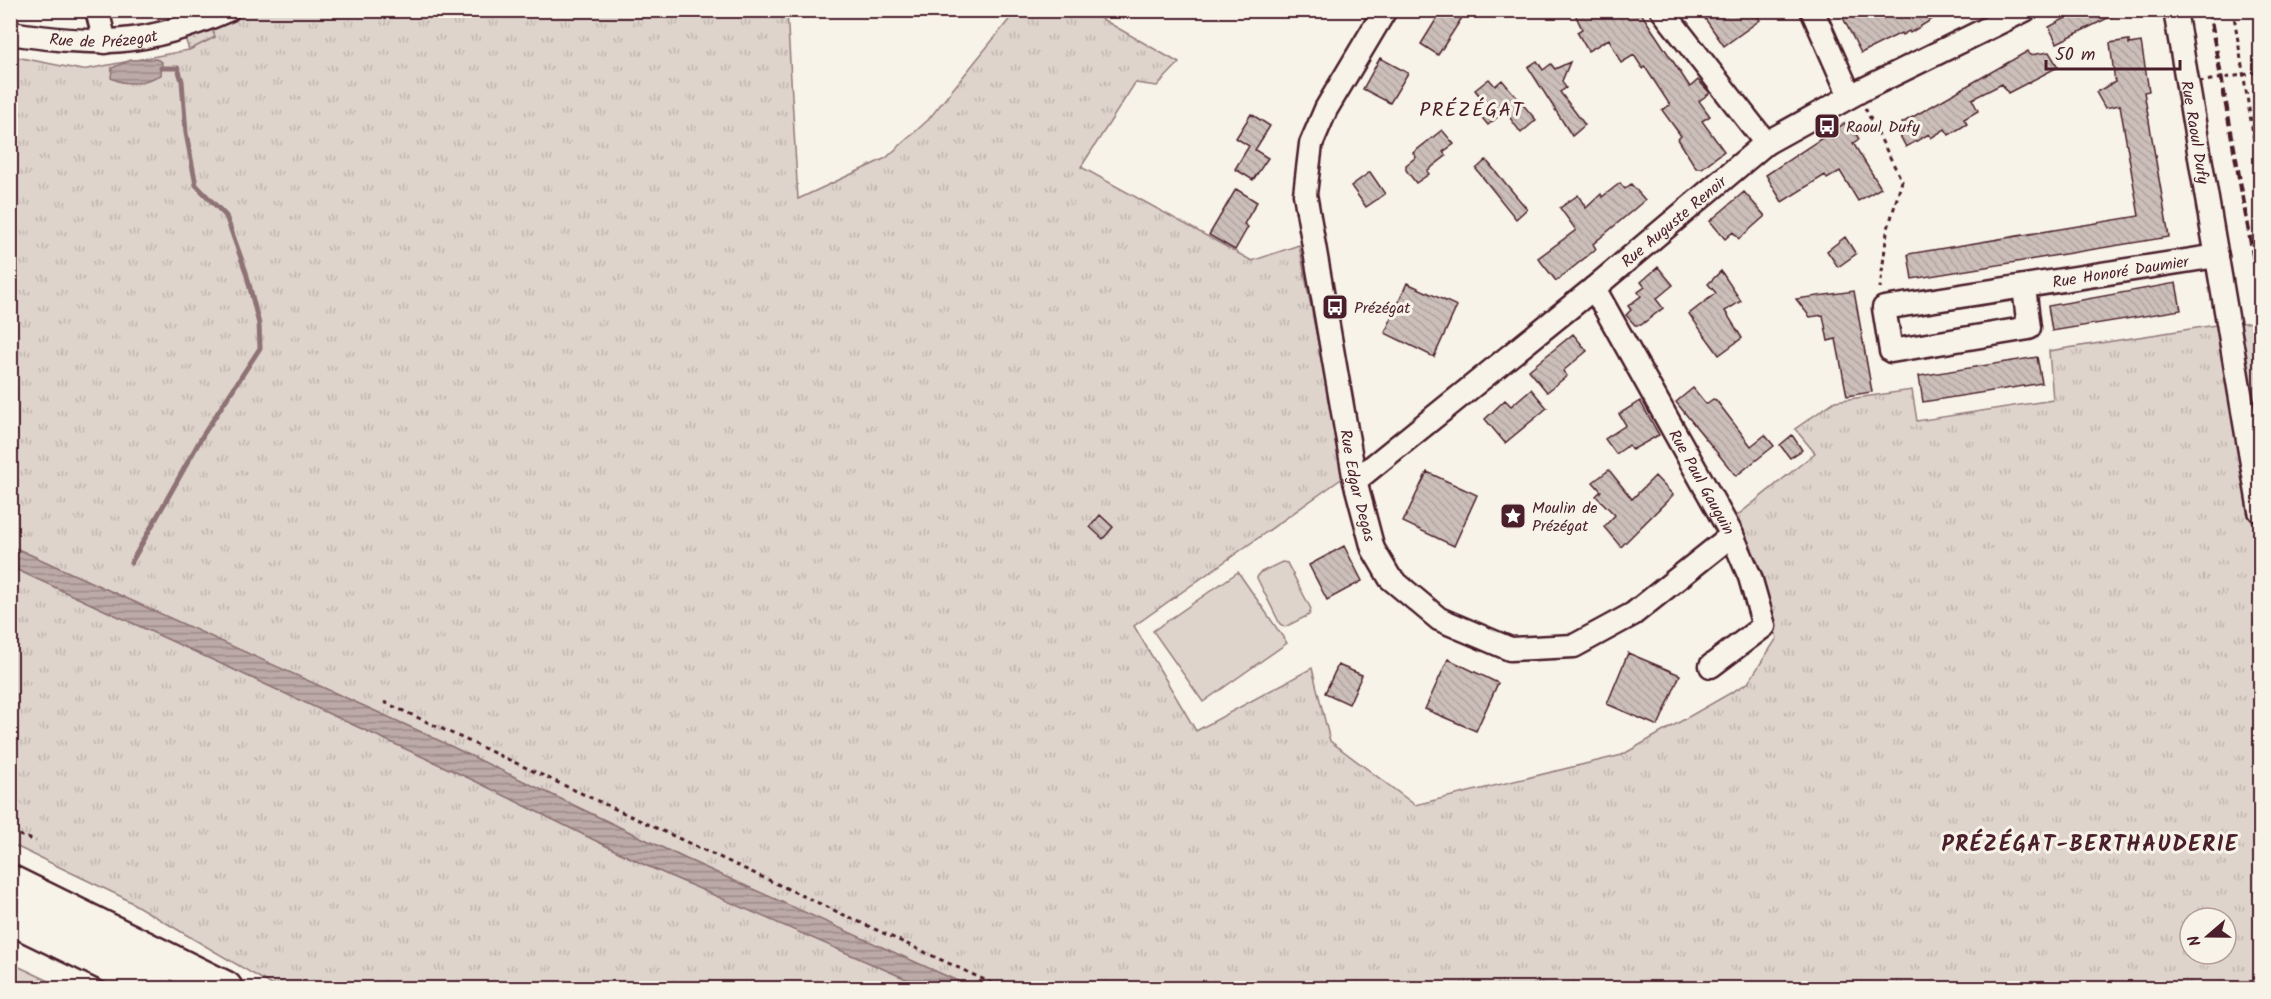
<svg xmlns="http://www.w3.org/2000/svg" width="2271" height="999" viewBox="0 0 2271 999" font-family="Kalam,sans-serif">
<defs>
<pattern id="grass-tufts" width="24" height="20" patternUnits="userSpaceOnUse" patternTransform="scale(1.5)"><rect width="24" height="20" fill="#ded4cc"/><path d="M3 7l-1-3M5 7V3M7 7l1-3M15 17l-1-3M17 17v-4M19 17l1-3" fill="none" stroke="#c0b6af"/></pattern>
<pattern id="garden-dots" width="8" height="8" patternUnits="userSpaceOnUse" patternTransform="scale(1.5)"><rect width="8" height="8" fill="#ded4cc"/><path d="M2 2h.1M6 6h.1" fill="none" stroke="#c0b6af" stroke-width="1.8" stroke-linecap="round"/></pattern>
<pattern id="water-rules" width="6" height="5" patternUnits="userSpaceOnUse" patternTransform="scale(1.5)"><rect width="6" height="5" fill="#bcaaa7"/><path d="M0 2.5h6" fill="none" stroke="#9b8a88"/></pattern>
<pattern id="building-back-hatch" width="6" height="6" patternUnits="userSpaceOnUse" patternTransform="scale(1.5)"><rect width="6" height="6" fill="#ccbfb9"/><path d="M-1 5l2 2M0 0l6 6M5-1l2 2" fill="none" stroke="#b1a49f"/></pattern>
</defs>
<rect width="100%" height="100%" fill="#f7f3e8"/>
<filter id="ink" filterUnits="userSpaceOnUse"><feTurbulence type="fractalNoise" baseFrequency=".0167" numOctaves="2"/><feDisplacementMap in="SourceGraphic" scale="12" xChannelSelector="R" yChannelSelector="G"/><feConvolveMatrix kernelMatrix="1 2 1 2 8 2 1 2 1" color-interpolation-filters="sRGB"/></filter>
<g filter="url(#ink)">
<path fill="url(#grass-tufts)" stroke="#947a7c" stroke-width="1.5" fill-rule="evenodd" d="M 207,11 L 787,11 L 798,199 L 886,158 L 928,120 L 1016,11 L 1088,11 L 1179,63 L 1157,86 L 1135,83 L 1081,167 L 1252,261 L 1299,245 L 1344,477 L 1134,626 L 1196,731 L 1312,668 L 1330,741 L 1415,805 L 1622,755 L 1748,683 L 1777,638 L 1733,519 L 1815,453 L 1795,429 L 1835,401 L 1912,390 L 1917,421 L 2053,400 L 2049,351 L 2216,325 L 2256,322 L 2260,352 L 2260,988 L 973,988 L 686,859 L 419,731 L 11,546 L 11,56 L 82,70 L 189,50 L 215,37 ZM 2190,918 L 2226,918 L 2226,954 L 2190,954 Z
M 11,567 L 473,780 L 645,865 L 927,988 L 277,988 L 122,897 L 11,844 Z
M 11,963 L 64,988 L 11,988 Z"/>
<path fill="url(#garden-dots)" stroke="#947a7c" stroke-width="1.5" d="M 176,11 L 207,11 L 215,37 L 189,50 Z"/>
<path fill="#ded4cc" stroke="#947a7c" stroke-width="1.5" d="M 1282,562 L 1287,563 L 1311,609 L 1309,615 L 1285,627 L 1280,624 L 1257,578 L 1259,573 Z
M 1238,572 L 1287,643 L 1203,702 L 1153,631 Z"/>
<path fill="url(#water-rules)" stroke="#8e7275" stroke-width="1.5" d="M 156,59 L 162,62 L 161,75 C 142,83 130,87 111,78 L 112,68 L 131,60 Z
M 11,546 L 419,731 L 686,859 L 973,988 L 927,988 L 645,865 L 473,780 L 11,567 Z"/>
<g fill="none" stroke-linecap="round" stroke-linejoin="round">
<path stroke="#8e7275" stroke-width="5" d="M 131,563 L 203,435 L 260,348 L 259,324 L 246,272 L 226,216 L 196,185 L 186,133 L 182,81 L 178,68 L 161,68"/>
</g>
<path fill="url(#building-back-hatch)" stroke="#4a1f2b" stroke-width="1.5" d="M 1442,10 L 1467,10 L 1438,55 L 1421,44 Z
M 1573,10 L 1639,10 L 1690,87 L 1698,80 L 1710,93 L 1699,101 L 1710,116 L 1702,121 L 1724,151 L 1702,168 L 1696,168 L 1678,139 L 1681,136 L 1662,110 L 1670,105 L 1645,67 L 1643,69 L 1634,55 L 1621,63 L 1609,39 L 1588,51 L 1577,32 L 1582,29 Z
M 1699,10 L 1754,10 L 1760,20 L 1724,46 Z
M 1839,10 L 1947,10 L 1910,33 L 1909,31 L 1902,35 L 1901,33 L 1861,53 Z
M 2080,10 L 2124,10 L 2057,43 L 2049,27 Z
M 2129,40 L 2129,44 L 2141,42 L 2149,91 L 2144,92 L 2169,237 L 1912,279 L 1908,254 L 2139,216 L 2120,105 L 2105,108 L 2096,92 L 2115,82 L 2110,43 Z
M 2028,51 L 2030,55 L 2049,52 L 2058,67 L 2008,93 L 2002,84 L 1972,99 L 1978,111 L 1964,119 L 1967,124 L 1949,135 L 1945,129 L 1931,138 L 1929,134 L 1906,147 L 1897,130 L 1904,126 L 1902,123 Z
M 1380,58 L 1408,73 L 1390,103 L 1363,89 Z
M 1537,61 L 1543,70 L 1551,64 L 1555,69 L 1570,62 L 1562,81 L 1566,88 L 1560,92 L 1585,125 L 1572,136 L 1528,67 Z
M 1489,79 L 1495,86 L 1502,80 L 1536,120 L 1521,133 L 1505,111 L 1488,125 L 1474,108 L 1483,100 L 1475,90 Z
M 1251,114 L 1270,126 L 1255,150 L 1268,158 L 1253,180 L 1235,169 L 1249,146 L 1236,138 Z
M 1848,121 L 1859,139 L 1853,143 L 1881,188 L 1858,201 L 1840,171 L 1827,179 L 1825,175 L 1782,202 L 1766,175 Z
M 1442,130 L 1454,144 L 1443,152 L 1446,156 L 1427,171 L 1429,174 L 1416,183 L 1406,170 L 1406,165 L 1416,157 L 1413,153 Z
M 1486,160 L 1527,209 L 1516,219 L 1476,169 Z
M 1370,172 L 1385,194 L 1366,207 L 1351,186 Z
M 1620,183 L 1625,189 L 1631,184 L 1645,200 L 1593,244 L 1596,249 L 1556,281 L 1538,258 L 1576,230 L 1560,208 L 1578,195 L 1586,208 L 1601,194 L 1602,197 Z
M 1236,189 L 1257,202 L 1244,224 L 1248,227 L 1235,250 L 1209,235 Z
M 1744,192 L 1765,216 L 1739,239 L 1733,232 L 1725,239 L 1710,221 Z
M 1845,237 L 1856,254 L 1838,267 L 1827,251 Z
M 1658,267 L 1673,285 L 1656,299 L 1663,308 L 1641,325 L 1635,325 L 1626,315 L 1631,310 L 1628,306 L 1641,296 L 1638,292 L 1645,287 L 1641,282 Z
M 1721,271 L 1741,301 L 1725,311 L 1742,338 L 1719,355 L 1689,314 L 1716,293 L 1708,284 Z
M 1407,283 L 1457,306 L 1434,357 L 1385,333 Z
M 2176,283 L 2181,310 L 2052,331 L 2048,306 Z
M 1854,291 L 1872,392 L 1847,396 L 1836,339 L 1828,341 L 1823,315 L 1810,317 L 1796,299 Z
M 1573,334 L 1587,351 L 1563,371 L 1567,376 L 1547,392 L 1529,370 Z
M 2037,357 L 2042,383 L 1923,402 L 1919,376 Z
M 1693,388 L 1706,404 L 1713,399 L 1716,400 L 1751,446 L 1765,435 L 1774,446 L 1736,476 L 1676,402 Z
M 1531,389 L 1547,408 L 1505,443 L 1485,419 L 1505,400 L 1511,406 Z
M 1640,401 L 1659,435 L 1632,450 L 1629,445 L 1616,454 L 1605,439 L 1626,425 L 1619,414 Z
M 1792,435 L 1802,450 L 1790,458 L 1780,445 Z
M 1609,470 L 1632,499 L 1655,476 L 1673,495 L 1621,547 L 1604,527 L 1615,515 L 1596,496 L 1601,491 L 1593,482 Z
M 1427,472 L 1477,495 L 1454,546 L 1403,522 Z
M 1100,515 L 1113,527 L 1103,539 L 1090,527 Z
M 1344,546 L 1362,581 L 1327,600 L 1309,565 Z
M 1628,653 L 1680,675 L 1658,726 L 1607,704 Z
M 1448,659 L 1498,683 L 1476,731 L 1425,709 Z
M 1338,665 L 1362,675 L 1349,704 L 1325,693 Z"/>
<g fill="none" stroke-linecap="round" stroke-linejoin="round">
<g stroke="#4a1f2b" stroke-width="27">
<g id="minor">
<path d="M 97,10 L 105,42"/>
<path id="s1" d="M 1385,10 L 1326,109 L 1311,144 L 1305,194 L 1355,481 L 1373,549 L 1390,578 L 1439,619 L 1510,649 L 1574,646 L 1633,614 L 1732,535"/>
<path d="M 1662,10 L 1766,143"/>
<path d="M 1812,10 L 1850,96"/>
<path id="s2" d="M 2175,10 L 2260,511"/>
<path id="s3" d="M 10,33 C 99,46 144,47 228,10"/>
<path id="s4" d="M 2024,287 L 2029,328 L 1891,351 L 1884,308 L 2217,256"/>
<path id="s5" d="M 1594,288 L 1732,535 L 1750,577 L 1764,626 L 1711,666"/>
<path id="s6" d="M 1355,481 L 1594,288 L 1766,143 L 1860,91 L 2025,10"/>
</g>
</g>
<g stroke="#4a1f2b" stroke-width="38">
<path id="highway" d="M 10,882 L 225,988
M 10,917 L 156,988"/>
</g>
<path stroke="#4a1f2b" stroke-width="3" stroke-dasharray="4.5 4.5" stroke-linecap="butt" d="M 2233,10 L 2260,177
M 1865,108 L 1902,181 L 1887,232 L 1880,288
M 384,702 L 1002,988
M 10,832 L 36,841"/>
<use href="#minor" stroke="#f7f3e8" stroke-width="22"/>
<use href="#highway" stroke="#f7f3e8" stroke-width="33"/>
<path stroke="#4a1f2b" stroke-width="4.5" stroke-dasharray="9 4.5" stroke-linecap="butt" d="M 2209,10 L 2260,293"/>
<path stroke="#4a1f2b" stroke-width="3" stroke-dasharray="4.5 4.5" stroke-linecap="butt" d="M 2199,82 L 2260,72"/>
</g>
</g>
<defs>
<g id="bus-square" transform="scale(1.35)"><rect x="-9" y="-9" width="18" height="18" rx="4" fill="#4a1f2b" stroke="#f7f3e8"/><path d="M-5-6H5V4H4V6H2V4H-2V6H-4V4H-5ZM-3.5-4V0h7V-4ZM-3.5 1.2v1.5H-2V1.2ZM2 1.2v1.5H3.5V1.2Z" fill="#fff"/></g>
<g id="sight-square" transform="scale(1.35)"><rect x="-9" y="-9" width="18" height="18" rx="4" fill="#4a1f2b" stroke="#f7f3e8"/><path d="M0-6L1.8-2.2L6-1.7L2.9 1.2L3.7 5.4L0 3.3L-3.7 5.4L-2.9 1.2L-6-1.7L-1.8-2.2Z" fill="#fff"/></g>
</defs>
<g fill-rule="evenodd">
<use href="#bus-square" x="1827" y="126"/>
<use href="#bus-square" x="1335" y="307"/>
<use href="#sight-square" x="1513" y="516"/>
</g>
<g text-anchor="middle" stroke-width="6" stroke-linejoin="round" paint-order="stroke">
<g font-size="16" fill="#4a1f2b" stroke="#f7f3e8">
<text dy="6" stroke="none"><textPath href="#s3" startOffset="94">Rue de Prézegat</textPath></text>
<text dy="6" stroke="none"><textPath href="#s2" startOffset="124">Rue Raoul Dufy</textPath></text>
<text dy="6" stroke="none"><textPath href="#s6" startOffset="411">Rue Auguste Renoir</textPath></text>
<text dy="6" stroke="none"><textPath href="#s4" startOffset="464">Rue Honoré Daumier</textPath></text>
<text dy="6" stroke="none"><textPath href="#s5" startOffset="222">Rue Paul Gauguin</textPath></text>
<text dy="6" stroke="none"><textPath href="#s1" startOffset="500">Rue Edgar Degas</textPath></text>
</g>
<g font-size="16" fill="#4a1f2b" stroke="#f7f3e8" text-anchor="start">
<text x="1846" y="132">Raoul Dufy</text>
<text x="1354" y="313">Prézégat</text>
<text x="1532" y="513">Moulin de<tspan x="1532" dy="18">Prézégat</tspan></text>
</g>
<g font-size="20" letter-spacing="1.5" fill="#4a1f2b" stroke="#f7f3e8">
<text x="1472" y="116">PRÉZÉGAT</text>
</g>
<g font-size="22" font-weight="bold" letter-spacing="1.5" fill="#4a1f2b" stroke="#f7f3e8">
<text x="2090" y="851">PRÉZÉGAT-BERTHAUDERIE</text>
</g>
</g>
<rect width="2271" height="999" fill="none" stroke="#f7f3e8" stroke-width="36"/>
<rect x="18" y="18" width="2235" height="963" fill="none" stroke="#4a1f2b" stroke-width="2" filter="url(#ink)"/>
<g transform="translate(2208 936) rotate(250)"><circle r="28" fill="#f7f3e8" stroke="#b29e9c" stroke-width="1.5"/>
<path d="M0-4.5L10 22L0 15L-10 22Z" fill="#4a1f2b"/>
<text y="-9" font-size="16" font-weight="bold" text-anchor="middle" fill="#4a1f2b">N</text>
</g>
<path d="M2046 60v9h134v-9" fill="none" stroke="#4a1f2b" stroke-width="3"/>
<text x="2055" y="60" font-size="18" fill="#4a1f2b" stroke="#f7f3e8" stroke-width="4.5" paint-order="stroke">50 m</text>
</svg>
